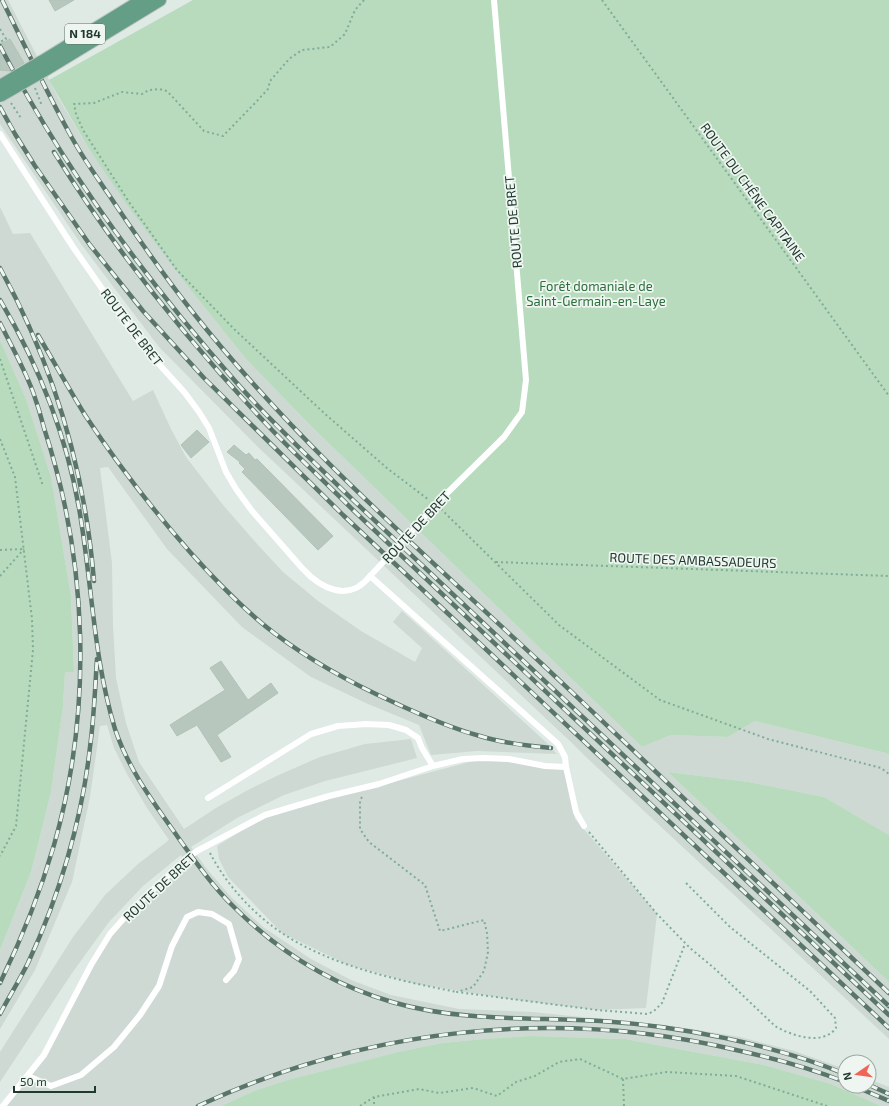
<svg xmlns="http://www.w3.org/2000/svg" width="889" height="1106" viewBox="0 0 889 1106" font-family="'Exo 2',sans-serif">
<rect width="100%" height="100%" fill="#deeae3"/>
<path fill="#cdd9d2" d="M 0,0 L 8,0 L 59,99 L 89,149 L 186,284 L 246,359 L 310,425 L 642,747 L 671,735 L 728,737 L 755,721 L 886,753 L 889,755 L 889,835 L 824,797 L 749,782 L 668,772 L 889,982 L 889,1039 L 586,757 L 573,744 L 259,448 L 159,347 L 81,244 L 0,124 Z
M 0,207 L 13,234 L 30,233 L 133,401 L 153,390 L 171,429 L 186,457 L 223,505 L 258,545 L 283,572 L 318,601 L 361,631 L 415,662 L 422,648 L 393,622 L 402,611 L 547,743 L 557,754 L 477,751 L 431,755 L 419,725 L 368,704 L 311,677 L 242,627 L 167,549 L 108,467 L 100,468 L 112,563 L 113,627 L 116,678 L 126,723 L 139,762 L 184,829 L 216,808 L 248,790 L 281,774 L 320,757 L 365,744 L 411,739 L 417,758 L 325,781 L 284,795 L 237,818 L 191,847 L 206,868 L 231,897 L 263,927 L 311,959 L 351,980 L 391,995 L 459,1009 L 532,1012 L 642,1023 L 692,1029 L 740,1037 L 794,1051 L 845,1069 L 845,1086 L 869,1086 L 869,1079 L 889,1087 L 889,1106 L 881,1106 L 831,1084 L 764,1065 L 625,1039 L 530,1036 L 484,1039 L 442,1043 L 398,1052 L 291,1079 L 254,1091 L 221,1106 L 3,1106 L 44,1055 L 110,934 L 185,860 L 181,855 L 143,886 L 109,922 L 72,973 L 0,1082 L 0,1052 L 73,937 L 105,895 L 138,864 L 169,840 L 147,808 L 127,774 L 114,748 L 107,725 L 100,726 L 90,797 L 72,882 L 35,970 L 0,1029 L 0,950 L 31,872 L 51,792 L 63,706 L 65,672 L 74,671 L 71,596 L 51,477 L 26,399 L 0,340 Z
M 481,759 L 565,769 L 575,819 L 657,914 L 646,1008 L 597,1010 L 503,998 L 416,984 L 346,964 L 282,933 L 228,877 L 219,859 L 217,846 L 265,816 Z"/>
<path fill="#b7dbbc" d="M 193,0 L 889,0 L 889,755 L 886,753 L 755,721 L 728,737 L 671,735 L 642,747 L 310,425 L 246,359 L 186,284 L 128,206 L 89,149 L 49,80 Z
M 0,340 L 26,399 L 51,477 L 71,596 L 74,672 L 65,672 L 63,706 L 51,792 L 31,872 L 0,950 Z
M 668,772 L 749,782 L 824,797 L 889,835 L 889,982 Z
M 530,1036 L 625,1039 L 764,1065 L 831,1084 L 881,1106 L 221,1106 L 254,1091 L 291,1079 L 398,1052 L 442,1043 L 484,1039 Z"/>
<path fill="#b7c7be" stroke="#b1c3b9" d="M 49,0 L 74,0 L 55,11 Z
M 10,39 L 24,63 L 10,71 L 0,70 L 0,44 Z
M 197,430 L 209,442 L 191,458 L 181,445 Z
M 234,445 L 246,455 L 249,453 L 255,460 L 257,459 L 333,536 L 318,550 L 242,472 L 245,469 L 239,463 L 240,462 L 227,452 Z
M 221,661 L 248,700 L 271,683 L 278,693 L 217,735 L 231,757 L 221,762 L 197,725 L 177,736 L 170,725 L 225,690 L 210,668 Z"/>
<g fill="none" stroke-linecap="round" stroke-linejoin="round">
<g stroke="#bcc4c1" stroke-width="14">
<path id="primary" d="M 41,62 L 142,0
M 45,70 L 160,0"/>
</g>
<path stroke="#7fad98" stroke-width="2" stroke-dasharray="2 3" stroke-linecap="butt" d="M 364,0 L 355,10 L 345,34 L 330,47 L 302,50 L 289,59 L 270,81 L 268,89 L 257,101 L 223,136 L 204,131 L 167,91 L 159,89 L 149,90 L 142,94 L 122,92 L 94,103 L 74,104 L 76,114 L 83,130 L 129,202 L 177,270 L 234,329 L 324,413 L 388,469 L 429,500
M 602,0 L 889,396
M 0,29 L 6,39 L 0,42
M 35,88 L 42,106
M 11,103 L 21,118
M 0,359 L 43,486
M 0,439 L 15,477 L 32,619 L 33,650 L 16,826 L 0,856
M 441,509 L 559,625 L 660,700 L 768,739 L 881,768 L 889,774
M 0,550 L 24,549
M 496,562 L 889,576
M 0,576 L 24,549
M 362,797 L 360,800 L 360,829 L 369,842 L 425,885 L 440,931 L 484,920 L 487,933 L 488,952 L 484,971 L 473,987 L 457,992 L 597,1010 L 648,1014 L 654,1011 L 662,1003 L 685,944
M 589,832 L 657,914 L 690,948 L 714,968 L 775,1026 C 792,1036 823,1046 836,1028 L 835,1018 L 810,991 L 730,927 L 686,883
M 210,853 C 226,884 253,914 282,933 C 331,966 400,981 457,992
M 623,1079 L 624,1106
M 374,1097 L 374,1106
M 360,1106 L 374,1097 L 419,1089 L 439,1093 L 473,1088 L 497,1096 L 516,1082 L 535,1076 L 559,1062 L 580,1059 L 623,1079 L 667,1072 L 736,1076 L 827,1106"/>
<path stroke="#fff" stroke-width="6" d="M 0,134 L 73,247 L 140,343 L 185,393 L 199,412 L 209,428 L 226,472 L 236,489 L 252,511 L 302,568 C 321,589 349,603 370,576 L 558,744 L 565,757 L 566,767 L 545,766 L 509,759 L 483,758 L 463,759 L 433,766 L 379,784 L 329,796 L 265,815 L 197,851 L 185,860 L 133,908 L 110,934 L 91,965 L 44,1055 L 3,1106
M 416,527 L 436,504 L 504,437 L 522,412 L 526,380 L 494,0
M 566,767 L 576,812 L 584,826
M 208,798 L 311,734 L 338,726 L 366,724 L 389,725 L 406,730 L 418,738 L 422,748 L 433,766
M 28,1076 L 51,1086 L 81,1075 L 114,1047 L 140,1015 L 159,986 L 172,946 L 187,917 L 198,912 L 212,914 L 229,924 L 239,959 L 234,971 L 226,980"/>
<use href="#primary" stroke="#649e87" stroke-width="12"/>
<g stroke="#5a756a" stroke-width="4.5">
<path id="rail" d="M 2,0 C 25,46 47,93 72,138 C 83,158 96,176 109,195 C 135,234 162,273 191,310 C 294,441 421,551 542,664 C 658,773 773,883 889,993
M 0,46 C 63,167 145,279 236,382 C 272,423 313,461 353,500 L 889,1006
M 0,107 L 15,134 L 35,166 L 90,245 L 143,311 L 204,378 L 343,515 L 889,1028
M 54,152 C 116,252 191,345 272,430 C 298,457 326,483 352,509 L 889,1015
M 0,268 C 53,364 85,471 94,581
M 0,300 C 38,364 66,434 79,508 C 92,581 93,657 115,729 C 127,765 148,795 170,826 C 190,854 210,884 235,908 C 279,952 333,985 392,1002 C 460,1022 531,1017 601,1021 C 680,1026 772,1044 845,1074
M 0,323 C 11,345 24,368 33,392 C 37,403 41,416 44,428 C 88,562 93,709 54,845 C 40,893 22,938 0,983
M 38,335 C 54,362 69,389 85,415 C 116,462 153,510 190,552 C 216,581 243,609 274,633 C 311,661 351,683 393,702 C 421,715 450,728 480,736 C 503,743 527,746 551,748
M 0,1014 C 9,997 19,981 28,963 C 59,897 82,820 90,747 C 94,718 95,688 97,659
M 869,1085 L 889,1094
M 854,1086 L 889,1101
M 198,1106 C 366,1028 556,1007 736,1050 C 773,1058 810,1068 845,1082"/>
</g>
<use href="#rail" stroke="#eff6f1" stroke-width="3" stroke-dasharray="9" stroke-linecap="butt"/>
<g stroke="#bcc4c1" stroke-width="14" stroke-linecap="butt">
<path id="primary-bridge" d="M 0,86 L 41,62
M 0,96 L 45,70"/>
</g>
<path stroke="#fff" stroke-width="6" d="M 370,576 L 416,527"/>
<use href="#primary-bridge" stroke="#649e87" stroke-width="12"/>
</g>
<g text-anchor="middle" stroke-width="3.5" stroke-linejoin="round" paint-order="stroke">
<rect fill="#eff6f1" stroke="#5e7269" stroke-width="1" x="65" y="24" width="40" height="20" rx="3"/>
<g font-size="12" font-weight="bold" fill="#20392f">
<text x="85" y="38">N 184</text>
</g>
<g font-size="13" fill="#20392f" stroke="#eff6f1">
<text transform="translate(753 192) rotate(54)" y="5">ROUTE DU CHÊNE CAPITAINE</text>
<text transform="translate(513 222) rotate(-95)" y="5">ROUTE DE BRET</text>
<text transform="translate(132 327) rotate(53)" y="5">ROUTE DE BRET</text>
<text transform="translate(416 527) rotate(-47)" y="5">ROUTE DE BRET</text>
<text transform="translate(693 560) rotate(2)" y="5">ROUTE DES AMBASSADEURS</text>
<text transform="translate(159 887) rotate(-43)" y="5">ROUTE DE BRET</text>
</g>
<g font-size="13" fill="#2b6f3c" stroke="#eff6f1">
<text x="596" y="291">Forêt domaniale de<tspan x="596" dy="15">Saint-Germain-en-Laye</tspan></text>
</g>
</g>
<g transform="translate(857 1074) rotate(257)"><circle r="19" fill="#eff6f1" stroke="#9caaa3"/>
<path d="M0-3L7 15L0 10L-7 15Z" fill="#ef6657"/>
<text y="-6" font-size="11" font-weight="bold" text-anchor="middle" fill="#20392f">N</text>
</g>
<path d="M14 1086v6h81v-6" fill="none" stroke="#20392f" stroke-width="2"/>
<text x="20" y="1086" font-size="12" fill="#20392f" stroke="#eff6f1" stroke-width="3" paint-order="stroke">50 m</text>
</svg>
